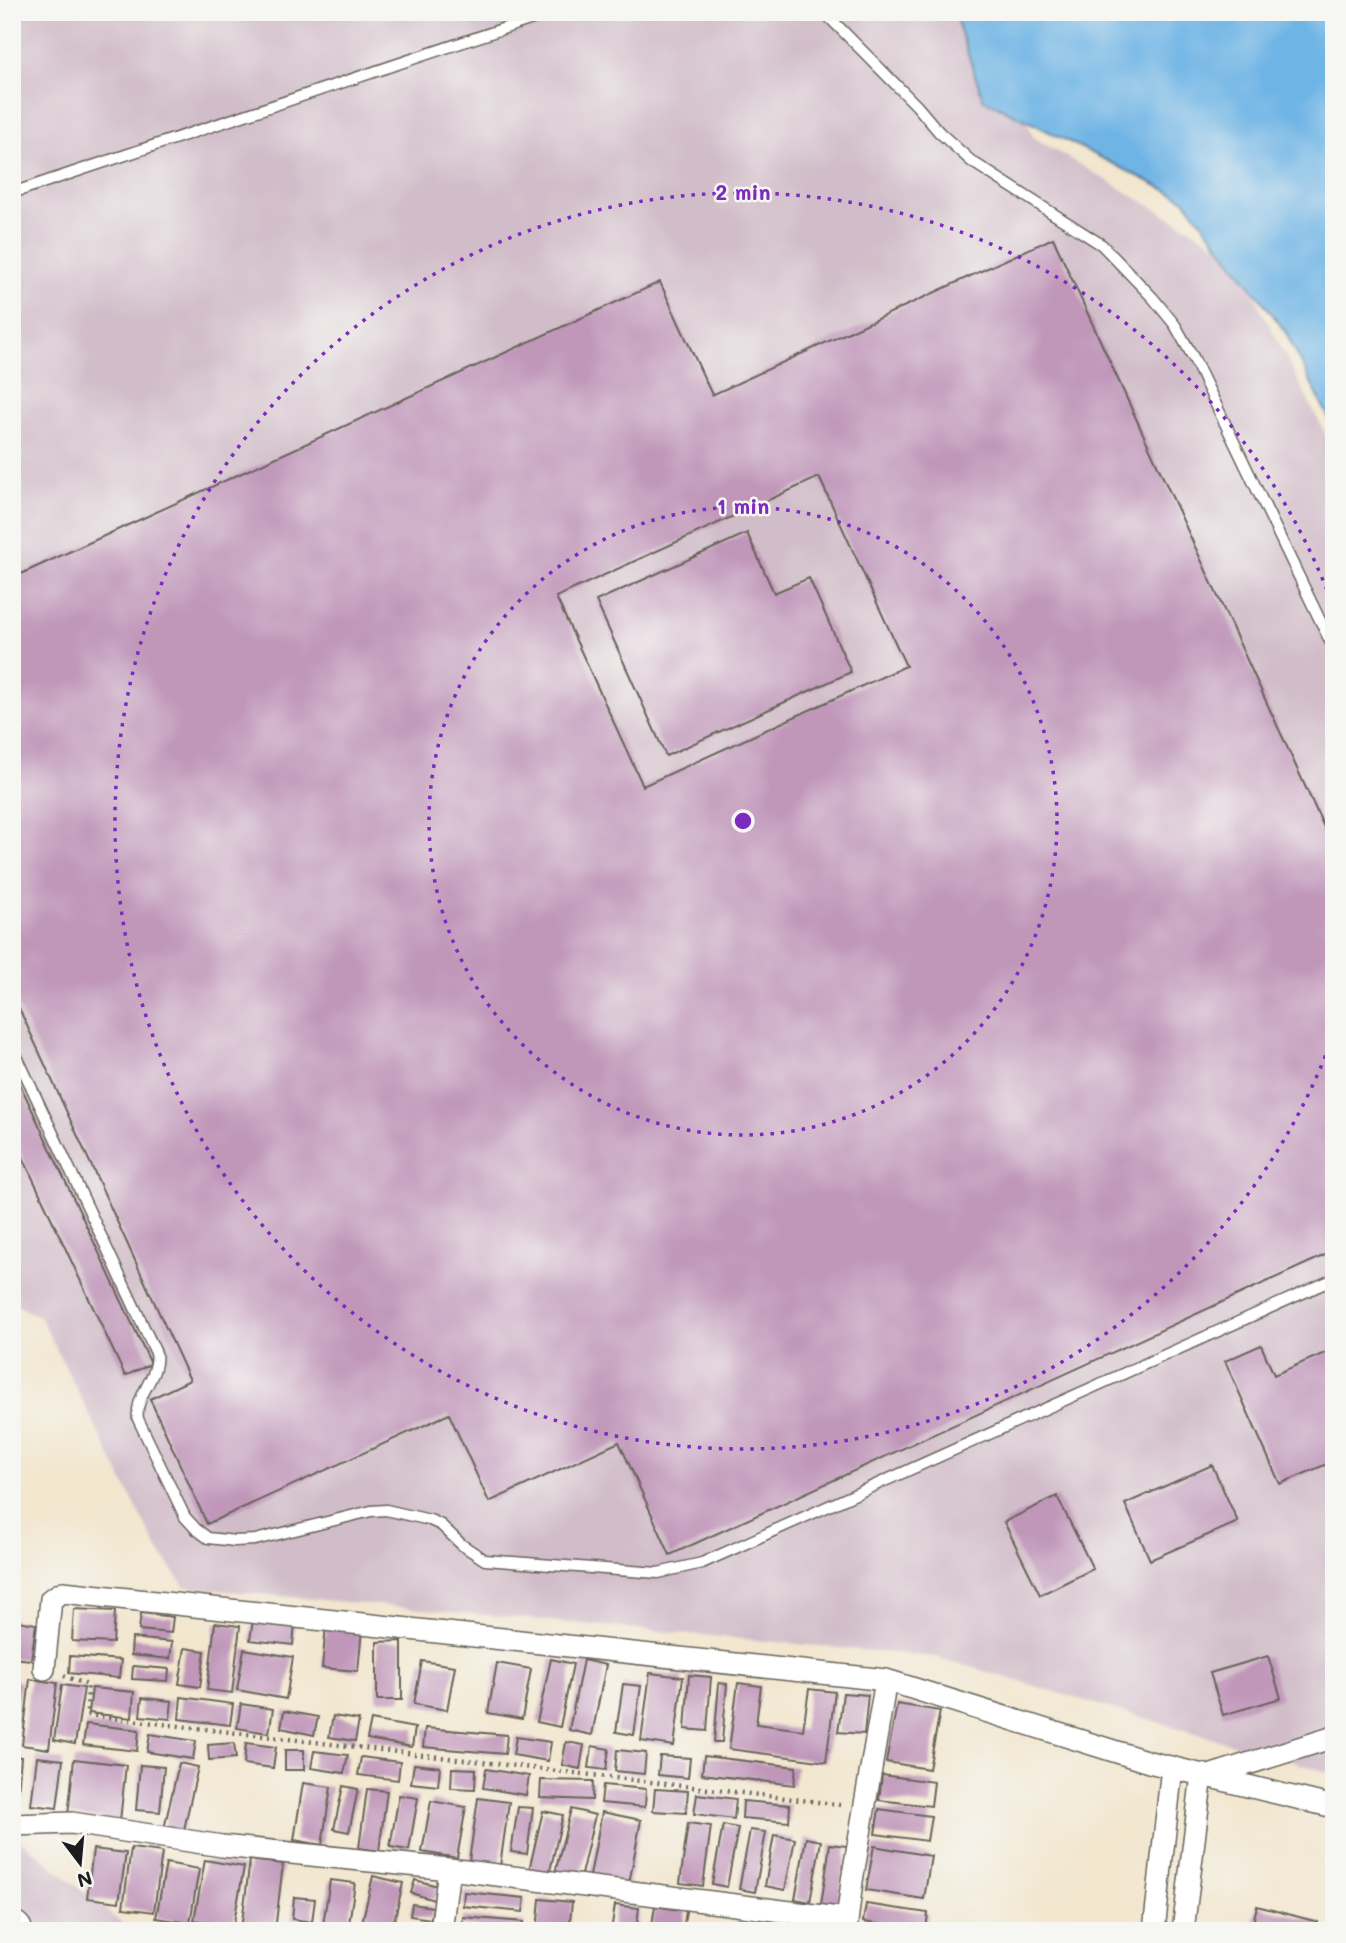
<svg xmlns="http://www.w3.org/2000/svg" width="1346" height="1943" viewBox="0 0 1346 1943" font-family="Mali,sans-serif">
<rect width="100%" height="100%" fill="#f6f6f2"/>
<filter id="ink" filterUnits="userSpaceOnUse"><feTurbulence type="fractalNoise" baseFrequency=".0143" numOctaves="2"/><feDisplacementMap in="SourceGraphic" scale="14" xChannelSelector="R" yChannelSelector="G"/><feConvolveMatrix kernelMatrix="1 2 1 2 8 2 1 2 1" color-interpolation-filters="sRGB"/></filter>
<filter id="wash" filterUnits="userSpaceOnUse"><feTurbulence type="fractalNoise" baseFrequency=".00686" numOctaves="4" result="noise"/><feDisplacementMap in="SourceGraphic" scale="28" xChannelSelector="R" yChannelSelector="G"/><feGaussianBlur stdDeviation="1.57" result="paint"/><feColorMatrix in="noise" values="0 0 0 0 0 0 0 0 0 0 0 0 0 0 0 0 0 1.4 0 .05"/><feComposite in="paint" operator="in"/></filter>
<g filter="url(#wash)">
<rect width="100%" height="100%" fill="#f2e6ce"/>
<path fill="#d1bdc9" d="M 12,12 L 978,12 L 1034,138 L 1233,254 L 1334,451 L 1334,1774 L 936,1657 L 185,1587 L 157,1548 L 40,1317 L 12,1303 Z
M 12,1833 L 131,1931 L 28,1931 L 12,1916 Z"/>
<path fill="#6eb4e5" stroke="#456880" stroke-width="2" d="M 954,12 L 1334,12 L 1334,428 L 1285,331 L 1184,199 L 983,99 Z"/>
<g id="blocks">
<path fill="#c096b9" fill-rule="evenodd" d="M 1053,238 L 1334,849 L 1334,1251 L 670,1555 L 619,1442 L 489,1502 L 449,1414 L 207,1524 L 150,1399 L 190,1380 L 12,993 L 12,578 L 660,282 L 712,395 ZM 819,477 L 906,666 L 643,786 L 556,597 Z
M 747,533 L 774,593 L 809,578 L 851,672 L 666,756 L 596,601 Z
M 12,1067 L 151,1364 L 125,1376 L 12,1134 Z
M 1261,1345 L 1274,1375 L 1334,1349 L 1334,1461 L 1280,1484 L 1225,1361 Z
M 1212,1465 L 1238,1522 L 1150,1560 L 1125,1504 Z
M 1057,1496 L 1093,1569 L 1040,1595 L 1004,1522 Z
M 74,1609 L 115,1611 L 113,1643 L 72,1641 Z
M 141,1613 L 173,1617 L 171,1633 L 139,1630 Z
M 12,1620 L 36,1624 L 31,1660 L 12,1658 Z
M 253,1620 L 295,1624 L 293,1645 L 250,1640 Z
M 215,1623 L 240,1626 L 232,1693 L 207,1690 Z
M 326,1625 L 362,1629 L 358,1671 L 322,1668 Z
M 132,1638 L 172,1642 L 170,1659 L 131,1655 Z
M 402,1641 L 402,1700 L 377,1700 L 377,1642 Z
M 185,1648 L 205,1651 L 200,1687 L 179,1684 Z
M 244,1649 L 293,1657 L 286,1699 L 237,1690 Z
M 70,1656 L 121,1660 L 119,1678 L 69,1673 Z
M 1268,1656 L 1281,1698 L 1223,1715 L 1210,1673 Z
M 551,1659 L 573,1664 L 560,1727 L 537,1722 Z
M 583,1660 L 606,1665 L 592,1735 L 569,1730 Z
M 422,1661 L 455,1666 L 447,1710 L 414,1704 Z
M 497,1663 L 531,1669 L 522,1719 L 488,1713 Z
M 133,1666 L 169,1669 L 168,1681 L 132,1679 Z
M 650,1673 L 683,1677 L 674,1746 L 641,1741 Z
M 689,1675 L 711,1677 L 707,1731 L 685,1729 Z
M 30,1679 L 57,1683 L 49,1749 L 22,1745 Z
M 12,1680 L 21,1682 L 15,1714 L 12,1713 Z
M 719,1683 L 727,1684 L 722,1742 L 714,1742 Z
M 738,1683 L 761,1686 L 756,1724 L 803,1730 L 809,1689 L 835,1692 L 826,1762 L 729,1749 Z
M 623,1684 L 641,1686 L 634,1735 L 616,1732 Z
M 62,1685 L 84,1688 L 75,1744 L 54,1740 Z
M 92,1688 L 134,1692 L 132,1718 L 89,1713 Z
M 843,1693 L 868,1695 L 864,1734 L 838,1732 Z
M 181,1697 L 233,1704 L 230,1725 L 179,1719 Z
M 142,1698 L 172,1701 L 170,1719 L 140,1716 Z
M 241,1704 L 273,1709 L 269,1733 L 237,1728 Z
M 897,1704 L 940,1711 L 929,1769 L 886,1762 Z
M 284,1711 L 318,1717 L 314,1735 L 281,1728 Z
M 333,1716 L 359,1720 L 355,1741 L 329,1737 Z
M 371,1720 L 415,1728 L 412,1747 L 367,1739 Z
M 86,1724 L 139,1730 L 137,1751 L 83,1745 Z
M 425,1728 L 507,1735 L 505,1754 L 423,1747 Z
M 150,1734 L 196,1741 L 193,1759 L 147,1752 Z
M 516,1737 L 551,1742 L 548,1761 L 513,1755 Z
M 566,1742 L 584,1745 L 580,1769 L 562,1765 Z
M 234,1743 L 236,1758 L 209,1760 L 208,1745 Z
M 246,1743 L 276,1747 L 273,1768 L 244,1764 Z
M 592,1746 L 609,1749 L 606,1770 L 589,1768 Z
M 285,1750 L 304,1750 L 304,1770 L 285,1770 Z
M 617,1750 L 646,1753 L 644,1774 L 615,1771 Z
M 314,1751 L 348,1755 L 344,1773 L 311,1768 Z
M 12,1756 L 21,1757 L 17,1805 L 12,1805 Z
M 660,1756 L 690,1758 L 688,1778 L 658,1775 Z
M 704,1756 L 796,1767 L 794,1785 L 702,1774 Z
M 37,1757 L 63,1760 L 57,1808 L 31,1805 Z
M 361,1757 L 400,1762 L 398,1780 L 358,1775 Z
M 74,1759 L 126,1765 L 120,1821 L 68,1815 Z
M 179,1763 L 198,1767 L 183,1834 L 164,1829 Z
M 414,1764 L 440,1767 L 438,1786 L 411,1783 Z
M 140,1765 L 164,1767 L 160,1812 L 136,1810 Z
M 452,1768 L 476,1769 L 475,1789 L 451,1788 Z
M 486,1769 L 529,1776 L 526,1795 L 483,1788 Z
M 882,1775 L 934,1782 L 931,1806 L 879,1800 Z
M 541,1780 L 593,1781 L 592,1800 L 540,1798 Z
M 303,1783 L 331,1787 L 322,1845 L 294,1840 Z
M 603,1785 L 646,1789 L 645,1807 L 601,1803 Z
M 343,1786 L 358,1789 L 349,1832 L 334,1829 Z
M 367,1789 L 387,1791 L 379,1851 L 359,1848 Z
M 655,1789 L 688,1791 L 686,1813 L 653,1811 Z
M 697,1794 L 736,1799 L 734,1819 L 694,1814 Z
M 399,1795 L 418,1798 L 409,1850 L 390,1847 Z
M 478,1798 L 509,1802 L 500,1866 L 469,1861 Z
M 431,1801 L 466,1807 L 457,1858 L 422,1852 Z
M 743,1801 L 790,1805 L 789,1822 L 742,1818 Z
M 518,1807 L 533,1808 L 527,1854 L 511,1852 Z
M 571,1809 L 595,1815 L 580,1879 L 555,1873 Z
M 879,1809 L 931,1816 L 927,1841 L 875,1834 Z
M 543,1811 L 563,1815 L 549,1875 L 529,1870 Z
M 602,1812 L 641,1820 L 628,1889 L 589,1881 Z
M 688,1823 L 711,1826 L 703,1886 L 680,1883 Z
M 723,1825 L 738,1828 L 727,1887 L 712,1884 Z
M 750,1830 L 766,1832 L 755,1892 L 739,1889 Z
M 774,1835 L 795,1839 L 785,1890 L 765,1886 Z
M 806,1838 L 821,1841 L 810,1902 L 795,1899 Z
M 830,1844 L 847,1846 L 838,1907 L 821,1905 Z
M 874,1846 L 931,1856 L 924,1899 L 866,1890 Z
M 131,1848 L 162,1852 L 154,1912 L 123,1908 Z
M 93,1849 L 126,1853 L 119,1902 L 87,1898 Z
M 205,1860 L 244,1867 L 233,1927 L 194,1920 Z
M 250,1860 L 283,1864 L 275,1931 L 241,1929 Z
M 166,1863 L 199,1869 L 190,1923 L 156,1918 Z
M 373,1876 L 403,1883 L 392,1931 L 360,1931 Z
M 330,1880 L 355,1883 L 348,1931 L 322,1931 Z
M 415,1880 L 438,1886 L 434,1900 L 411,1893 Z
M 464,1892 L 525,1898 L 523,1912 L 463,1906 Z
M 294,1897 L 315,1899 L 312,1922 L 292,1919 Z
M 540,1899 L 572,1902 L 569,1931 L 537,1931 Z
M 412,1904 L 433,1907 L 431,1919 L 410,1916 Z
M 866,1904 L 928,1913 L 926,1931 L 863,1922 Z
M 615,1905 L 639,1908 L 636,1931 L 611,1931 Z
M 655,1906 L 686,1911 L 683,1931 L 651,1931 Z
M 1257,1906 L 1318,1922 L 1316,1931 L 1251,1931 Z
M 463,1917 L 524,1922 L 523,1931 L 462,1926 Z
M 736,1922 L 762,1926 L 762,1931 L 734,1931 Z
M 777,1923 L 815,1929 L 815,1931 L 776,1931 Z"/>
</g>
</g>
<g filter="url(#ink)">
<use href="#blocks" fill-opacity="0" stroke="#67635a" stroke-width="2"/>
<g fill="none" stroke-linecap="round" stroke-linejoin="round">
<g stroke="#67635a" stroke-width="13">
<path id="lane" d="M 824,12 L 917,106 L 939,132 L 971,161 L 1102,245 L 1153,298 L 1175,325 L 1193,357 L 1331,643
M 12,193 L 553,12
M 12,1046 L 156,1353 C 160,1377 134,1395 138,1419 L 185,1517 L 196,1529 L 208,1538 L 235,1541 L 255,1540 L 371,1511 L 386,1510 L 430,1520 L 441,1525 L 462,1545 L 485,1560 L 658,1573 L 702,1563 L 1334,1279"/>
</g>
<g stroke="#67635a" stroke-width="24">
<path id="street" d="M 44,1669 L 51,1599 L 63,1592 L 886,1680 L 1149,1762 L 1334,1807
M 1209,1776 L 1334,1737
M 12,1825 L 72,1823 L 222,1846 L 449,1869 L 847,1919
M 846,1930 L 852,1881 L 886,1680
M 441,1931 L 449,1869
M 1154,1931 L 1172,1767
M 1183,1931 L 1202,1774"/>
</g>
<g stroke="#67635a" stroke-width="41">
<path id="highway" d="M 12,1930 L 13,1931"/>
</g>
<path stroke="#67635a" stroke-width="4.5" stroke-dasharray="2 5" stroke-linecap="butt" d="M 64,1676 L 88,1685 L 87,1715 L 843,1805"/>
<use href="#lane" stroke="#fff" stroke-width="10"/>
<use href="#street" stroke="#fff" stroke-width="21"/>
<use href="#highway" stroke="#fff" stroke-width="38"/>
</g>
</g>
<g fill="none" stroke="#7b2cbf" stroke-width="3.5" stroke-dasharray="3.5 7">
<circle cx="743" cy="821" r="314"/>
<path d="M1333 1036A628 628 0 1 1 1333 606"/>
</g>
<circle cx="743" cy="821" r="10" fill="#7b2cbf" stroke="#f6f6f2" stroke-width="3.5"/>
<g font-size="21" text-anchor="middle" font-weight="bold" fill="#7b2cbf" stroke="#f6f6f2" stroke-width="5" stroke-linejoin="round" paint-order="stroke">
<text x="743" y="200">2 min</text>
<text x="743" y="514">1 min</text>
</g>
<rect width="1346" height="1943" fill="none" stroke="#f6f6f2" stroke-width="42"/>
<g transform="translate(80 1863) rotate(164)" stroke="#f6f6f2" stroke-width="5" paint-order="stroke">
<path d="M0-5L12 26L0 18L-12 26Z" fill="#1c1c1c"/>
<text y="-10" font-size="19" font-weight="bold" text-anchor="middle" fill="#1c1c1c">N</text>
</g>
</svg>
